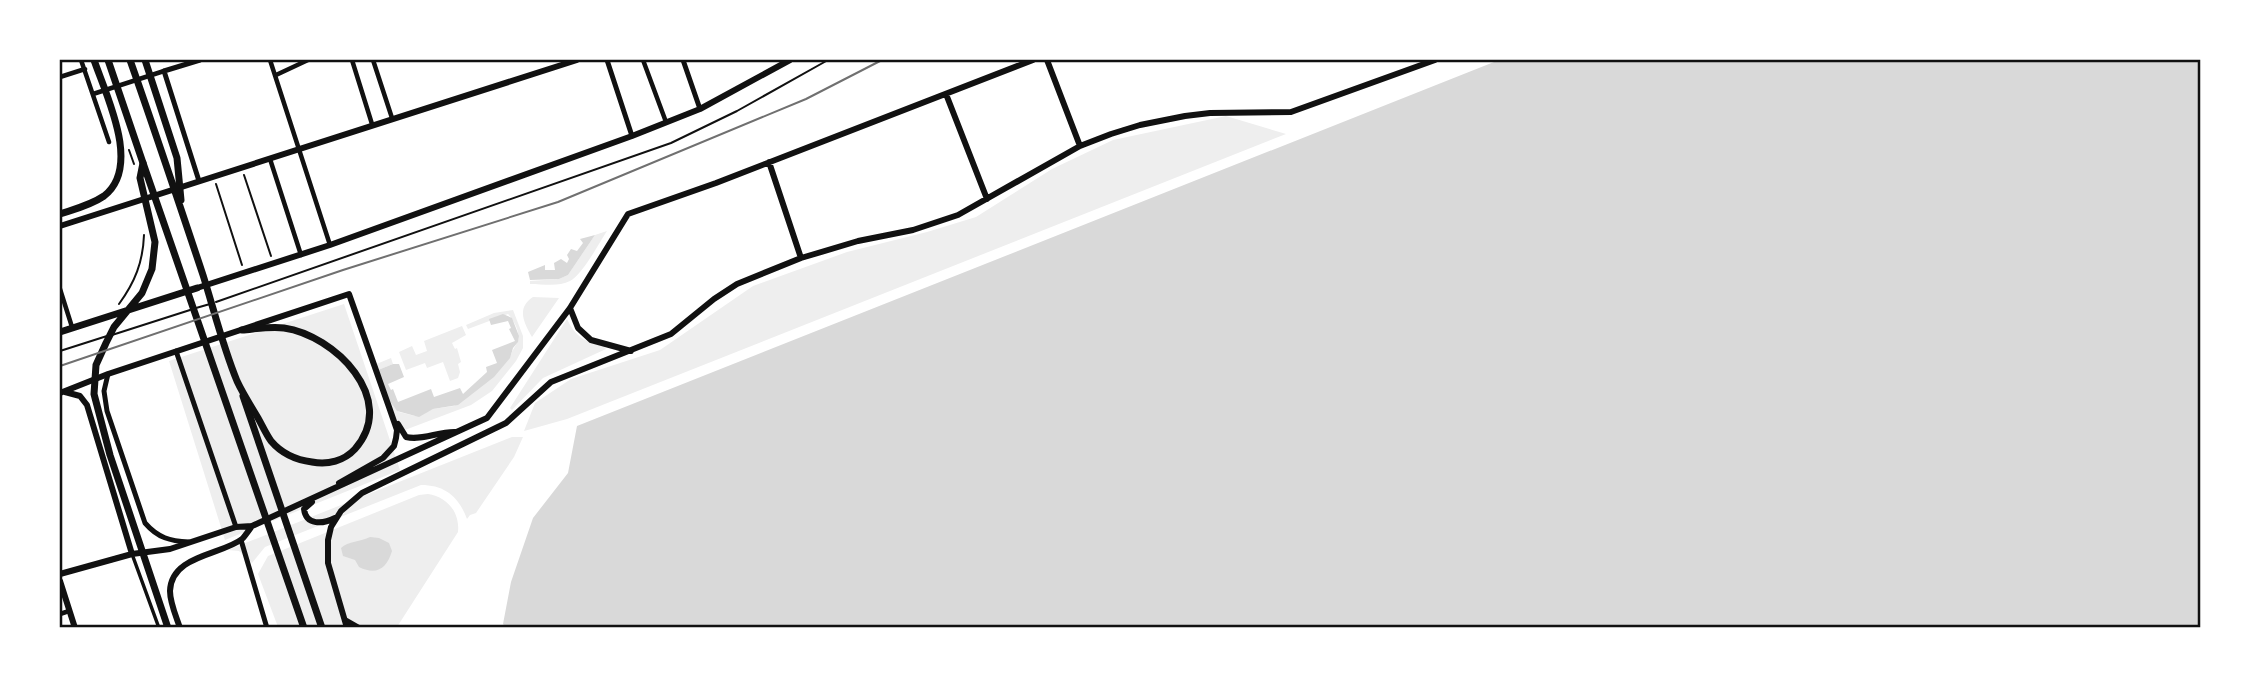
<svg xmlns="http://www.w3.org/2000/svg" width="2260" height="687" viewBox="0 0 2260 687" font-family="Ubuntu,sans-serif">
<rect width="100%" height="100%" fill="#fff"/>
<path fill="#eee" d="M 1226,116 L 1286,134 L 567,419 L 524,431 L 535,403 L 571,379 L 660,350 L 753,286 L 847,252 L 927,232 L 976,217 L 1052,169 L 1113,140 Z
M 607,231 C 599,243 583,274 570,281 C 559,287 543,284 530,284 L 530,281 L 559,279 L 568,275 L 595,235 Z
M 533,297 L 559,298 L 532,337 C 524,323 516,308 533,297 Z
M 344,304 L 400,470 L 225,540 L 169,361 Z
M 513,310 L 523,336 L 523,348 L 516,361 L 492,391 L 471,405 L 397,433 L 374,365 L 391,358 L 393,364 L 378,370 L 387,397 L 395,408 L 399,412 L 415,416 L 433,409 L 454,406 L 511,355 C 512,350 515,347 517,343 C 522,335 514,320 508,314 L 468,329 L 466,325 L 494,313 Z
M 567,319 C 575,336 585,343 604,346 L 606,349 L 543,378 L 512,410 L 510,408 Z
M 462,326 L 466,335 L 452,343 L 455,349 L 457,348 L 461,362 L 458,364 L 460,372 L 458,378 L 450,381 L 443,362 L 427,368 L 425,363 L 406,370 L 399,352 L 412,346 L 416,355 L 427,351 L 424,341 Z
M 512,437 L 523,437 L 514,457 L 476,513 L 470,515 L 467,519 C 459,497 445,485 421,485 L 265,547 L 252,563 L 239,551 L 228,550 Z
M 428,494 C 447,497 460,512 458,532 L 397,627 L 278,627 L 258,574 L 268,556 L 419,495 Z"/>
<path fill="#d9d9d9" d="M 1499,60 L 2200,60 L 2200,627 L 506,628 L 503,624 L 511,582 L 533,518 L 568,473 L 577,426 Z
M 595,235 L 568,275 L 559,279 L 530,280 L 528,272 L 545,265 L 545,270 L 555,270 L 554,263 L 561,259 L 567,263 L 569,259 L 567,255 L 571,249 L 577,251 L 583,243 L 580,239 Z
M 503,314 L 512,318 L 519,336 L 518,342 L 513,348 L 510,358 L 494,377 L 458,405 L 433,409 L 419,417 L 397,411 L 387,397 L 378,370 L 393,364 L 399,364 L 404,377 L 388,384 L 391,390 L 393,389 L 398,402 L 431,389 L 434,397 L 460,388 L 463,394 L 487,372 L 486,367 L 497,363 L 492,350 L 515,341 L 509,329 L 511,328 L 508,321 L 491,325 L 489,319 Z
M 370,537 L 379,538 L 389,543 L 392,551 C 387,568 377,576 359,567 L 355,560 L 343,556 L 341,548 C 348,541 361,542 370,537 Z"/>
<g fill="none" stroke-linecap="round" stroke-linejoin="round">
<path stroke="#111" stroke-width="2" d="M 129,150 L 134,164
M 244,175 L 271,256
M 216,184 L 242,265
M 119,304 C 135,282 143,262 144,235"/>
<path stroke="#111" stroke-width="2" d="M 216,302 L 671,143 L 737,111 L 828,60
M 196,308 L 210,304
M 112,335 L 190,310
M 60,351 L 107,336"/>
<path stroke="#111" stroke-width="3.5" d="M 132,554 L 159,628"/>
<path stroke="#111" stroke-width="4.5" d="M 81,60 L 109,142
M 270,60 L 330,245
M 352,60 L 372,124
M 373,60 L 392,118
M 643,60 L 666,122
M 276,75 L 308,60
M 60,77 L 85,69
M 93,94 L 164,71
M 270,159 L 301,255
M 60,289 L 72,327
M 60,614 L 69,611"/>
<path stroke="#111" stroke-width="5" d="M 607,60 L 632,136
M 683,60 L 700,109
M 199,181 L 164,71 L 200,60
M 176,351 L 236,527
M 108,374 L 104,391 L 107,411 L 145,523 C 158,538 170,541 189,542
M 241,540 L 267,628"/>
<path stroke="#111" stroke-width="6" d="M 1047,60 L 1080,146
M 946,94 L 987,199
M 769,162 L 801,258
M 60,226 L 577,60
M 197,288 L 330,245 L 632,136 L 700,109 L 790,60
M 570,308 L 578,328 L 591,340 L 631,351
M 65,392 L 80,396 L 87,405 L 132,554
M 60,393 L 108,374 L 349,294 L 389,407 L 397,430 L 396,438 L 394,446 L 383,458 L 339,483
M 398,424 L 406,437 C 422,441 439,431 456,432
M 312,502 L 304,509 C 306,526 323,524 335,518
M 60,574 L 132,554 L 170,549 L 236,527 L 252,526 L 487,418 L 570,308 L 628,214 L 716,183 L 1033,60
M 60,581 L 75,628
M 345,620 L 359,628
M 180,628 C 176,616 170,603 170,591 C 171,555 222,555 242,539 C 245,536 249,530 252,526
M 347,628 L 328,563 L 328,540 L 331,527 L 341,511 L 362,493 L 506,423 L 551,382 L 671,334 L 714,299 L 737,284 L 801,258 L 858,241 L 913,230 L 958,215 L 1080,146 L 1111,134 L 1140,125 L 1185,116 L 1210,113 L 1291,112 L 1435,60"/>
<path stroke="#111" stroke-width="7" d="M 143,163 L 304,628
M 243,396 L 322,628"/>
<path stroke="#111" stroke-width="7" d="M 108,60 L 143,163 L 140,178 L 155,242 L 152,269 L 142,293 L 114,327 L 106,343 L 96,365 L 94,394 L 110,455 L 168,628
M 130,60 C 155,131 179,203 203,275 C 214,310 223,347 237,381 C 243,394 251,406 258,418 C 262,425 266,434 271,441 C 282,454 296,460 312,462 C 328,465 344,461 355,449 C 399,399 334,335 284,328 C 271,326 255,329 242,330
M 145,60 L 177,158 L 181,200
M 60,214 C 75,209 91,205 104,196 C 142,167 106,95 94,60
M 60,332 L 197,288"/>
<path stroke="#707070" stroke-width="2" d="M 60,366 L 343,270 L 558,202 L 806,99 L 882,60"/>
</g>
<rect width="2260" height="687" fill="none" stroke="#ffffff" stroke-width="122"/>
<rect x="61" y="61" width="2138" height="565" fill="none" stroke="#111" stroke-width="2.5"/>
</svg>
